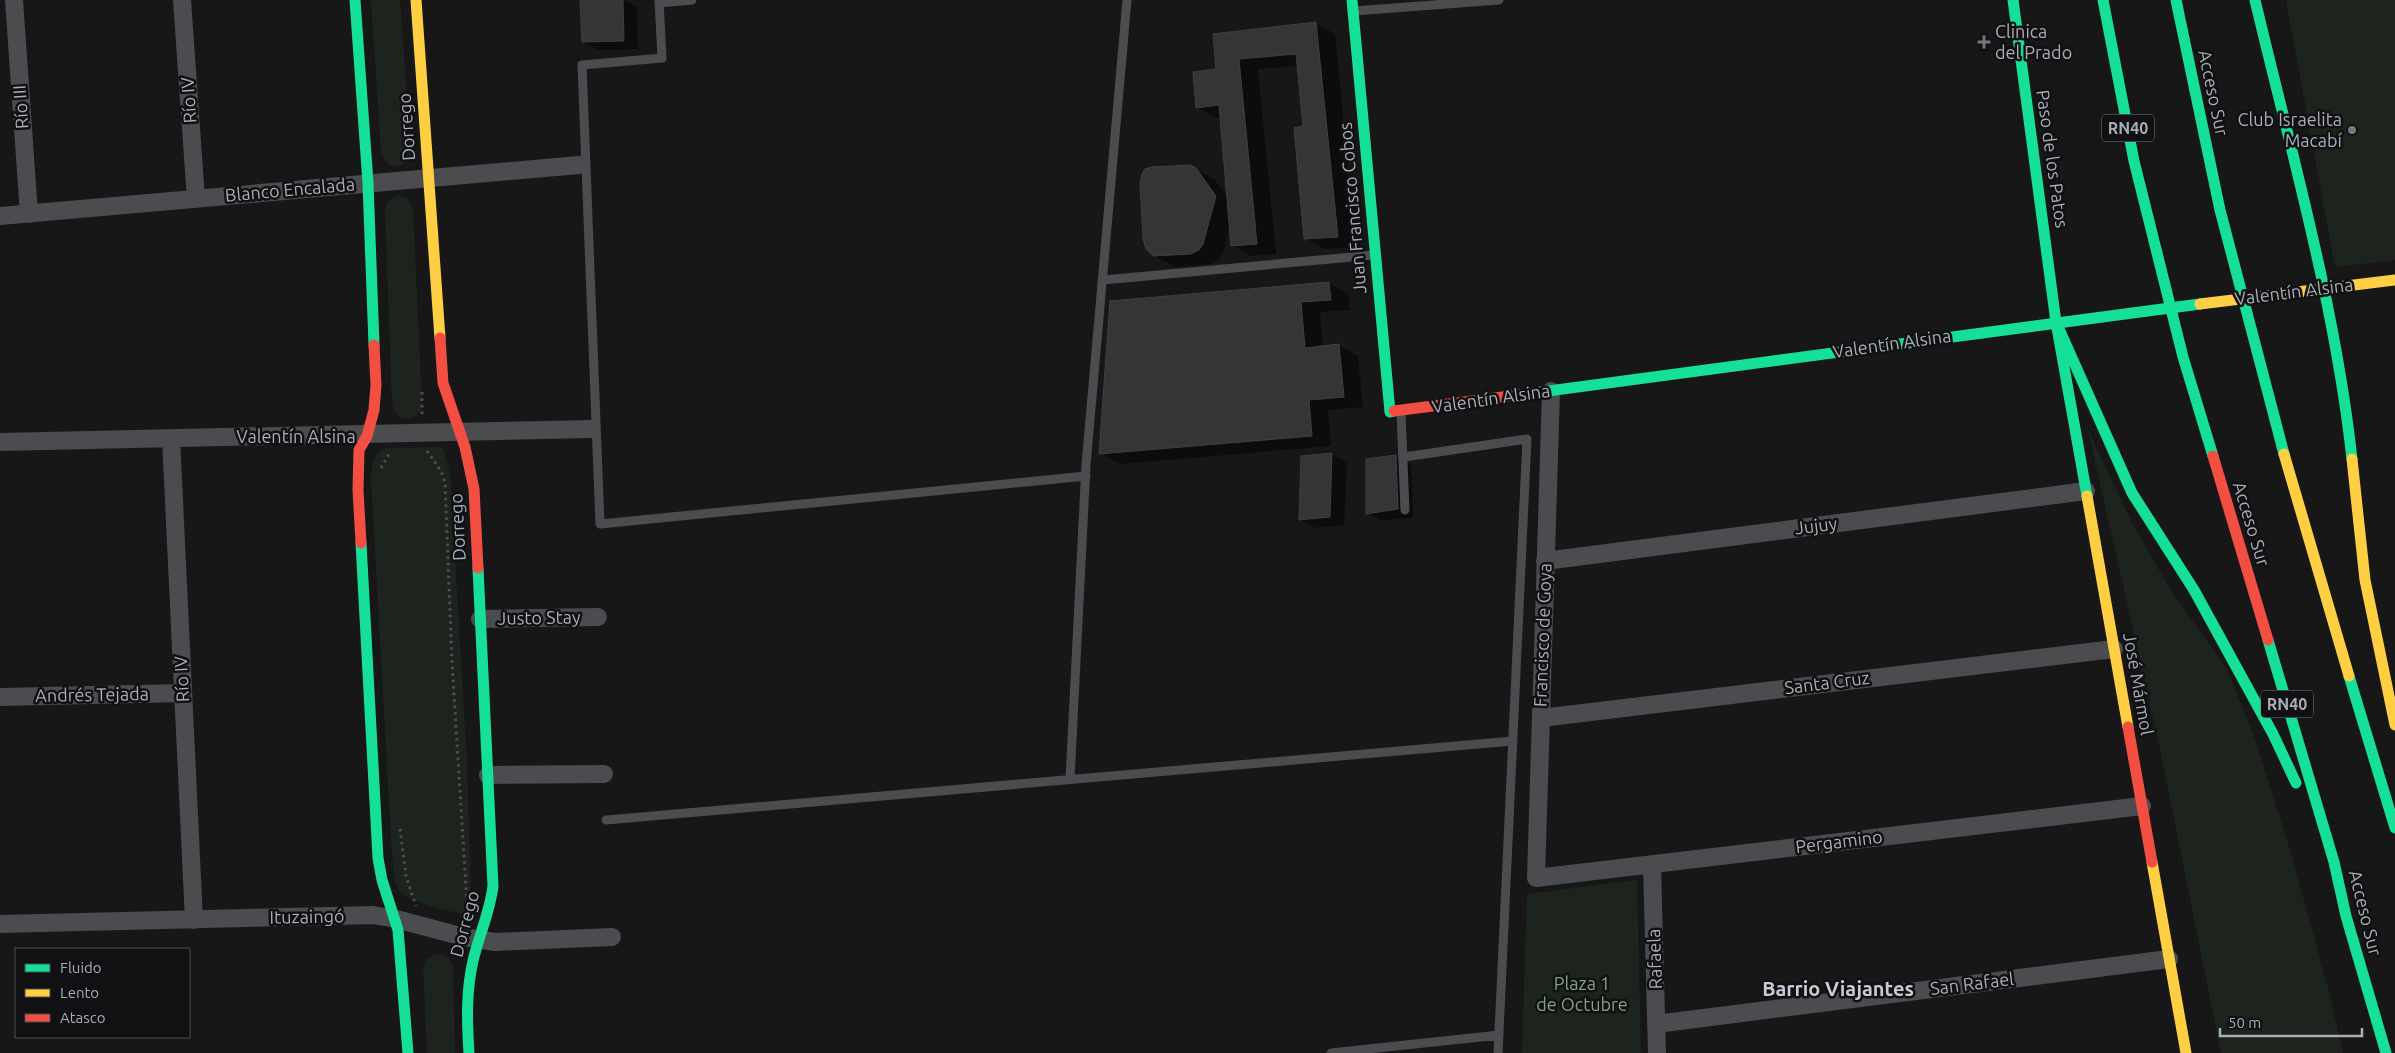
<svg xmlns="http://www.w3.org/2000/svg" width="2395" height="1053" viewBox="0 0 2395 1053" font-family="Ubuntu,sans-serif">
<rect width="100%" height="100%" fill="#171717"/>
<path fill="#1d241e" d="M 371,0 L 400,0 L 411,152 L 410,158 C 399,172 385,167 381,151 Z
M 2286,0 L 2395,0 L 2395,260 L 2335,267 Z
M 397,195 L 408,199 L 413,209 L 422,404 L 421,411 C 410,424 395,420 392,403 L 385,211 L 388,201 Z
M 2088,430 L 2130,519 L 2173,594 L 2227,669 L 2255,739 L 2291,853 L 2328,988 L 2343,1053 L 2221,1053 L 2161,754 Z
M 436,447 L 443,448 L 450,473 L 467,762 L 471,903 L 471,910 L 466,914 C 452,913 405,901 398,889 C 394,879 393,866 392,855 L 371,477 C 373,465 372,453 385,448 Z
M 1637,880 L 1641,1053 L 1522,1053 L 1527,894 Z
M 441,954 L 449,958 L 453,965 L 455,1053 L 427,1053 L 423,967 C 425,958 432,955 441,954 Z"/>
<path fill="#0007" d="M 581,0 L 625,0 L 637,7 L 638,49 L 597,50 L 583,42 Z
M 1316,23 L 1335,34 L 1356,247 L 1324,249 L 1305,238 L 1305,127 L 1299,66 L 1258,69 L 1276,254 L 1251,256 L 1232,245 L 1230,227 L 1222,255 L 1218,261 L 1211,264 L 1174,267 L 1154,255 L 1195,169 L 1215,180 L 1228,198 L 1221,117 L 1216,118 L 1197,107 L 1218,70 L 1214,35 Z
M 1329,283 L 1348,294 L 1350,310 L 1320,312 L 1323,347 L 1339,345 L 1358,356 L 1363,407 L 1328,410 L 1331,446 L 1120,464 L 1101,453 L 1112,302 Z
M 1332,454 L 1347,463 L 1344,525 L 1315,528 L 1300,519 L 1302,457 Z
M 1396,457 L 1411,465 L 1413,517 L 1382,521 L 1367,513 L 1368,460 Z"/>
<path fill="#353536" stroke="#3f4043" d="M 580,0 L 623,0 L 624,41 L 582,42 Z
M 1316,22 L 1338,237 L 1304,239 L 1294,128 L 1303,126 L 1296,54 L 1239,59 L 1257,244 L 1231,246 L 1219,105 L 1196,108 L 1193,72 L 1216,69 L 1213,34 Z
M 1190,165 L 1196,168 L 1216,196 L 1203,244 L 1199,250 L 1191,254 L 1153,256 L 1146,249 L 1143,239 L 1140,183 L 1142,174 L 1145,169 L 1152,167 Z
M 1329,282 L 1331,300 L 1301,302 L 1305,348 L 1339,344 L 1344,397 L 1309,400 L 1312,436 L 1099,454 L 1110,301 Z
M 1332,453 L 1330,517 L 1299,520 L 1301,456 Z
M 1396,455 L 1398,509 L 1366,514 L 1366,459 Z"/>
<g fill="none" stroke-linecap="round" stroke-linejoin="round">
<path stroke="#4d4e52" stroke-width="3" stroke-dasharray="2.5 4" stroke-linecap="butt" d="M 422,392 L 422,415
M 427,451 L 441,471 L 445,482 L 452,663 L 467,904
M 381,468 L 390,452
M 400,829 L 406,876 L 416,906"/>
<path stroke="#4b4c50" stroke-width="9" d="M 659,0 L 662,58 L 582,65 L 600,524 L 1086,476
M 659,3 L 692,0
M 1354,11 L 1499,0
M 1103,280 L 1374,255
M 1401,413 L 1405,510
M 1404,457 L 1527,439 L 1498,1053
M 1070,779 L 1086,465 L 1127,0
M 606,820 L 1513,741
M 1331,1053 L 1499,1035"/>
<path stroke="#4b4c50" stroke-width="18" d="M 14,0 L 29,214
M 182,0 L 196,199
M 0,216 L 579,165
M 1551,391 L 1536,878 L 2142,806
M 171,438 L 194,920
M 0,442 L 591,429
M 1545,561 L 2086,491
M 480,619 L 598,617
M 0,697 L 183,693
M 1541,718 L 2114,649
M 488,775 L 604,774
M 1652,865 L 1657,1053
M 0,924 L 373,915 L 396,919 L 464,937 L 495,942 L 612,937
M 1656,1024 L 2169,959"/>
<path stroke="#16e098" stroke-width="11" d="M 355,0 L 368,183 L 374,345
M 1352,0 L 1390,412 L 1394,411
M 2013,0 L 2056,322 L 2087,496
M 2103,0 L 2134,161 L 2183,357 L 2213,456
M 2176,0 L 2220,210 L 2284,454
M 2255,0 C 2291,152 2335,304 2352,459
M 2056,322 L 2132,493 L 2194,590 L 2273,734 L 2296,783
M 1518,395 L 2200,304
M 361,543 L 378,858 L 382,880 L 398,930 L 408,1053
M 2268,640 L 2334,862 L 2346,916 L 2386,1053
M 2349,676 L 2395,828
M 469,1053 C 467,1022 466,991 473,961 C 479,935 490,912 493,886 L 478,568"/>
<path stroke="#ffcf43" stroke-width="11" d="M 416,0 L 440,338
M 2200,304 L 2395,280
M 2284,454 L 2349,676
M 2352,459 L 2365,580 L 2395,725
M 2087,496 L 2128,727
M 2152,862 L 2186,1053"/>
<path stroke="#f24e42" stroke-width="11" d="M 440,338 L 443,383 L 465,447 L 474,489 L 478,568
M 1394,411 L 1518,395
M 2213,456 L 2268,640
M 361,543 L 358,490 L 359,450 L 367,436 L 374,410 L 376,385 L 374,345
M 2128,727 L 2152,862"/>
</g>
<g fill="#757880" stroke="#111113" stroke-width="2">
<path d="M1981.5 34.5h5v5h5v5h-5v5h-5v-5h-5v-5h5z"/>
<circle cx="2352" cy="130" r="5"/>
</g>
<g text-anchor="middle" stroke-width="5" stroke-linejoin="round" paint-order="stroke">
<g fill="#111113" stroke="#7b7e86" stroke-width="1">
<rect x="2102" y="114.5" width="52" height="27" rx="4"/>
<rect x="2261" y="690.5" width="52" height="27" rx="4"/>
</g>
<g font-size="16" font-weight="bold" fill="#a8adb8">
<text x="2128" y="134">RN40</text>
<text x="2287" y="710">RN40</text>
</g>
<g font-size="18" fill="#a8adb8" stroke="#111113" text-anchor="start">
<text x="1995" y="38">Clinica<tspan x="1995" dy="21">del Prado</tspan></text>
<text x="2342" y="126" text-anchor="end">Club Israelita<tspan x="2342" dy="21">Macabí</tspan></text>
</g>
<g font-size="18" fill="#a8adb8" stroke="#111113">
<text transform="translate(2213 93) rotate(78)" y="6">Acceso Sur</text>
<text transform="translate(189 100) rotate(-94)" y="6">Río IV</text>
<text transform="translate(21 107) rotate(-94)" y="6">Río III</text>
<text transform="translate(407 127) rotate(-94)" y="6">Dorrego</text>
<text transform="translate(2052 159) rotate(82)" y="6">Paso de los Patos</text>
<text transform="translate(290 190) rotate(-5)" y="6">Blanco Encalada</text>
<text transform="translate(1353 208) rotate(-95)" y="6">Juan Francisco Cobos</text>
<text transform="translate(2294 292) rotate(-7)" y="6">Valentín Alsina</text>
<text transform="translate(1892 344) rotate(-8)" y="6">Valentín Alsina</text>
<text transform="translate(1491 399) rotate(-8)" y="6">Valentín Alsina</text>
<text x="296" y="443">Valentín Alsina</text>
<text transform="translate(2251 524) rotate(73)" y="6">Acceso Sur</text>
<text transform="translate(1816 526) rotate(-7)" y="6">Jujuy</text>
<text transform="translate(458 527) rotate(-93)" y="6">Dorrego</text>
<text transform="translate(539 618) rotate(-1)" y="6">Justo Stay</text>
<text transform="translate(1543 635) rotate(-88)" y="6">Francisco de Goya</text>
<text transform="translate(182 679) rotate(-93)" y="6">Río IV</text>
<text transform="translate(1827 683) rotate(-7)" y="6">Santa Cruz</text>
<text transform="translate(2138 684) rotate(80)" y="6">José Mármol</text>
<text transform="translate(92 695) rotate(-1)" y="6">Andrés Tejada</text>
<text transform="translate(1839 842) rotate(-7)" y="6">Pergamino</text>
<text transform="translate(2365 913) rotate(76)" y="6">Acceso Sur</text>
<text transform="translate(307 917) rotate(-1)" y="6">Ituzaingó</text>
<text transform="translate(465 924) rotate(-75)" y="6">Dorrego</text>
<text transform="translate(1655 959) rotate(-92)" y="6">Rafaela</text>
<text transform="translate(1972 984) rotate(-7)" y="6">San Rafael</text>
</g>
<g font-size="18" fill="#7fa381" stroke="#111113">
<text x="1582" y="990">Plaza 1<tspan x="1582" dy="21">de Octubre</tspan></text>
</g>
<g font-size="20" font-weight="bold" fill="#c9ccd4" stroke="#111113">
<text x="1838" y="996">Barrio Viajantes</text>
</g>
</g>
<rect x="15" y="948" width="175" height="90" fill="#111113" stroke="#4d4f55"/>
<rect x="25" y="964" width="25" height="8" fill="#16e098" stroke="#4d4f55"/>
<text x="60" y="973" font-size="15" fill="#a8adb8">Fluido</text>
<rect x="25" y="989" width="25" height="8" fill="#ffcf43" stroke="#4d4f55"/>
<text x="60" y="998" font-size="15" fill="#a8adb8">Lento</text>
<rect x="25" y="1014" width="25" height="8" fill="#f24e42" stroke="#4d4f55"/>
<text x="60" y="1023" font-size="15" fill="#a8adb8">Atasco</text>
<path d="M2220 1028v8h142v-8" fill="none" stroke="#a8adb8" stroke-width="2.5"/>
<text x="2228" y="1028" font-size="15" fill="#a8adb8" stroke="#111113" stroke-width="4" paint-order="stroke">50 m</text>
</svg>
